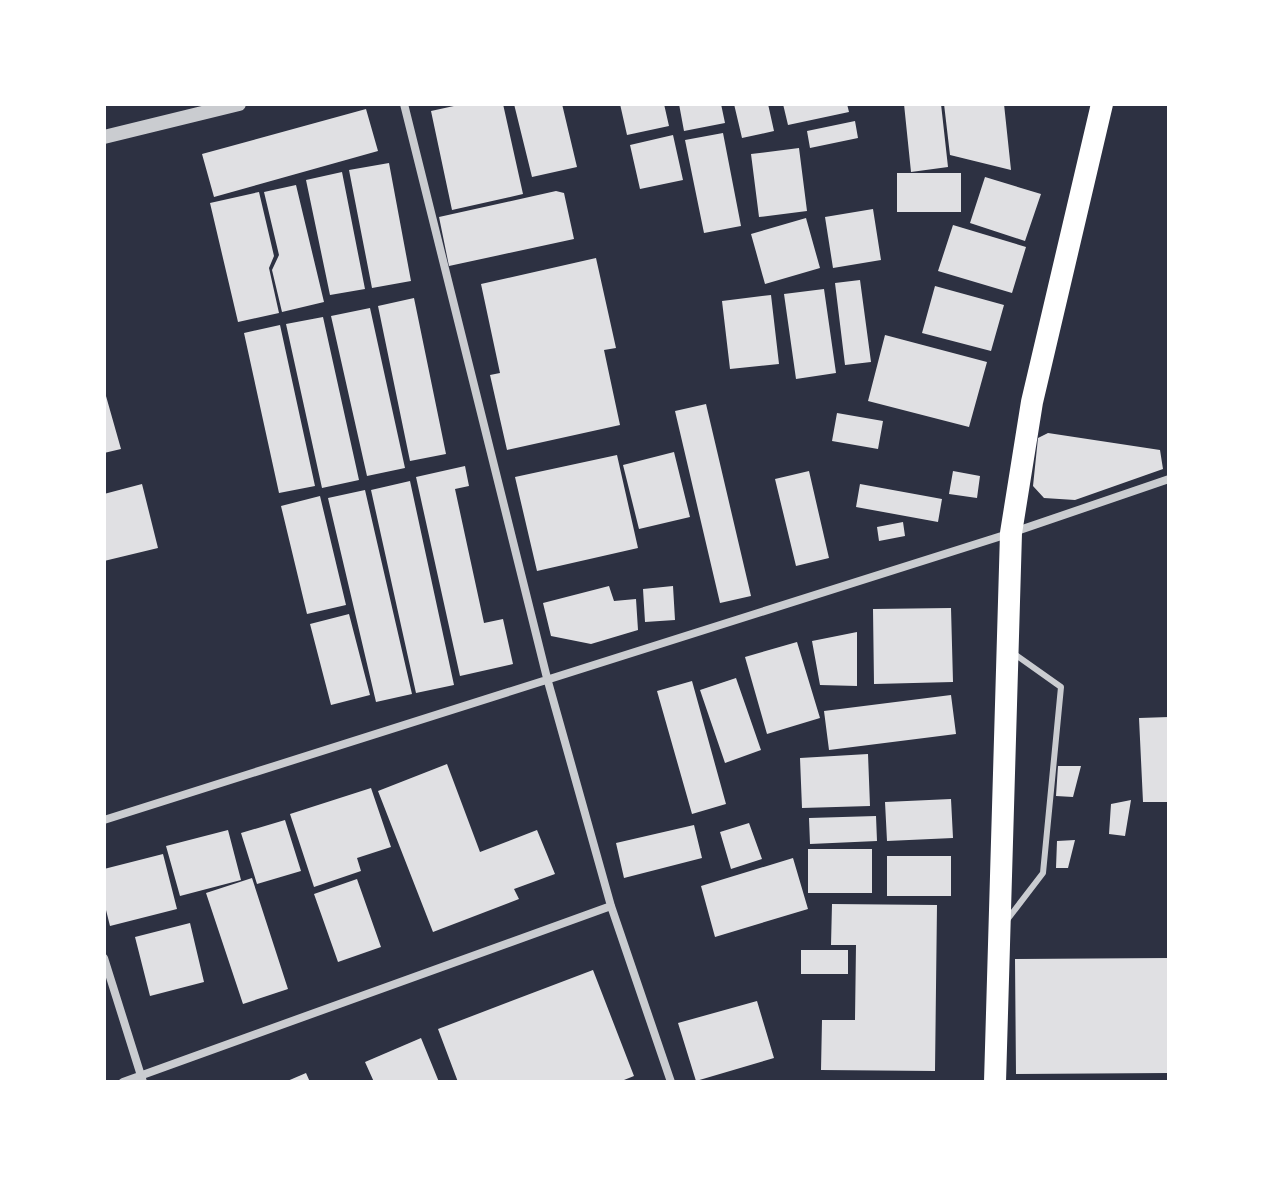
<svg xmlns="http://www.w3.org/2000/svg" width="1273" height="1186" viewBox="0 0 1273 1186" font-family="Helvetica,sans-serif">
<rect width="100%" height="100%" fill="#2d3142"/>
<path fill="#e0e0e3" d="M 463,104 L 503,104 L 523,194 L 452,210 L 431,111 Z
M 514,104 L 562,104 L 577,167 L 532,177 Z
M 620,104 L 664,104 L 669,126 L 627,135 Z
M 679,104 L 721,104 L 725,123 L 684,131 Z
M 734,104 L 768,104 L 774,131 L 742,138 Z
M 783,104 L 847,104 L 849,112 L 788,125 Z
M 904,104 L 941,104 L 948,167 L 911,172 Z
M 944,104 L 1004,104 L 1011,170 L 950,155 Z
M 366,109 L 378,151 L 214,197 L 202,154 Z
M 855,121 L 858,138 L 810,148 L 807,131 Z
M 723,133 L 741,226 L 704,233 L 685,140 Z
M 673,135 L 683,180 L 640,189 L 630,145 Z
M 799,148 L 807,211 L 759,217 L 751,154 Z
M 389,163 L 411,281 L 372,288 L 349,170 Z
M 342,172 L 365,289 L 330,295 L 306,180 Z
M 897,173 L 961,173 L 961,212 L 897,212 Z
M 985,177 L 1041,194 L 1025,241 L 970,223 Z
M 296,185 L 324,302 L 282,312 L 272,270 L 279,255 L 264,192 Z
M 556,191 L 564,193 L 574,239 L 449,266 L 439,217 Z
M 259,192 L 274,256 L 269,268 L 279,313 L 238,322 L 210,203 Z
M 873,209 L 881,260 L 833,268 L 825,217 Z
M 806,218 L 820,268 L 765,284 L 751,234 Z
M 953,225 L 1026,247 L 1012,293 L 938,271 Z
M 596,258 L 616,348 L 604,350 L 620,425 L 507,450 L 490,375 L 500,373 L 481,284 Z
M 860,280 L 871,362 L 845,365 L 835,283 Z
M 935,286 L 1004,305 L 991,351 L 922,333 Z
M 824,289 L 836,373 L 796,379 L 784,294 Z
M 771,295 L 779,364 L 730,369 L 722,301 Z
M 414,298 L 446,454 L 410,461 L 378,306 Z
M 370,308 L 405,468 L 367,476 L 331,316 Z
M 323,317 L 359,480 L 322,488 L 286,324 Z
M 280,325 L 315,486 L 279,493 L 244,333 Z
M 885,335 L 987,362 L 969,427 L 868,401 Z
M 104,389 L 121,449 L 104,453 Z
M 706,404 L 751,596 L 720,603 L 675,411 Z
M 837,413 L 883,421 L 878,449 L 832,441 Z
M 1048,433 L 1160,450 L 1163,469 L 1075,500 L 1044,498 L 1033,486 L 1038,438 Z
M 674,452 L 690,517 L 639,529 L 623,465 Z
M 617,455 L 638,548 L 537,571 L 515,477 Z
M 465,466 L 469,486 L 455,489 L 484,623 L 503,619 L 513,664 L 460,676 L 416,477 Z
M 809,471 L 829,558 L 796,566 L 775,479 Z
M 953,471 L 980,476 L 977,498 L 949,494 Z
M 410,481 L 454,685 L 416,693 L 371,490 Z
M 142,484 L 158,548 L 104,561 L 104,494 Z
M 860,484 L 942,499 L 938,522 L 856,507 Z
M 365,490 L 412,694 L 376,702 L 328,498 Z
M 320,496 L 346,605 L 307,614 L 281,506 Z
M 903,522 L 905,536 L 879,541 L 877,527 Z
M 609,586 L 614,601 L 636,599 L 638,630 L 591,644 L 551,636 L 543,603 Z
M 673,586 L 675,620 L 645,622 L 643,589 Z
M 951,608 L 953,682 L 874,684 L 873,609 Z
M 349,614 L 370,695 L 331,705 L 310,624 Z
M 857,632 L 857,686 L 820,685 L 812,641 Z
M 797,642 L 820,718 L 767,734 L 745,657 Z
M 736,678 L 761,750 L 725,763 L 700,690 Z
M 692,681 L 726,804 L 692,814 L 657,691 Z
M 951,695 L 956,734 L 829,750 L 824,711 Z
M 1169,717 L 1169,802 L 1143,802 L 1139,718 Z
M 868,754 L 870,806 L 802,808 L 800,758 Z
M 447,764 L 480,852 L 537,830 L 555,874 L 514,889 L 519,899 L 433,932 L 378,791 Z
M 1058,766 L 1081,766 L 1073,797 L 1056,796 Z
M 371,788 L 391,847 L 357,858 L 361,871 L 314,887 L 290,814 Z
M 951,799 L 953,838 L 887,841 L 885,802 Z
M 1131,800 L 1125,836 L 1109,834 L 1111,804 Z
M 876,816 L 877,841 L 810,844 L 809,818 Z
M 285,820 L 301,871 L 257,884 L 241,833 Z
M 749,823 L 762,859 L 731,869 L 720,832 Z
M 694,825 L 702,858 L 624,878 L 616,843 Z
M 228,830 L 241,880 L 180,896 L 166,846 Z
M 1075,840 L 1068,868 L 1056,868 L 1057,841 Z
M 808,849 L 872,849 L 872,893 L 808,893 Z
M 163,854 L 177,909 L 110,926 L 104,902 L 104,869 Z
M 887,856 L 951,856 L 951,896 L 887,896 Z
M 793,858 L 808,909 L 715,937 L 701,886 Z
M 252,878 L 288,989 L 243,1004 L 206,893 Z
M 357,879 L 381,947 L 338,962 L 314,894 Z
M 832,904 L 937,905 L 935,1071 L 821,1070 L 822,1020 L 855,1020 L 856,945 L 831,945 Z
M 190,923 L 204,982 L 150,996 L 135,937 Z
M 801,950 L 848,950 L 848,974 L 801,974 Z
M 1169,958 L 1169,1073 L 1016,1074 L 1015,959 Z
M 593,970 L 634,1076 L 619,1082 L 458,1082 L 438,1029 Z
M 757,1001 L 774,1058 L 696,1081 L 678,1023 Z
M 421,1038 L 439,1082 L 374,1082 L 365,1062 Z
M 306,1073 L 310,1082 L 285,1082 Z"/>
<g fill="none" stroke-linecap="round" stroke-linejoin="round">
<path stroke="#caccd0" stroke-width="6" d="M 1007,920 L 1043,873 L 1061,687 L 1013,653"/>
<path stroke="#caccd0" stroke-width="8" d="M 404,104 L 547,678 L 611,906 L 671,1082
M 104,820 L 1011,533 L 1169,479
M 104,958 L 143,1082
M 123,1082 L 611,906"/>
<path stroke="#caccd0" stroke-width="14" d="M 104,137 L 239,104"/>
<path stroke="#fff" stroke-width="22" d="M 995,1082 L 1011,533 L 1032,402 L 1102,104"/>
</g>
<rect width="1273" height="1186" fill="none" stroke="#ffffff" stroke-width="212"/>
</svg>
